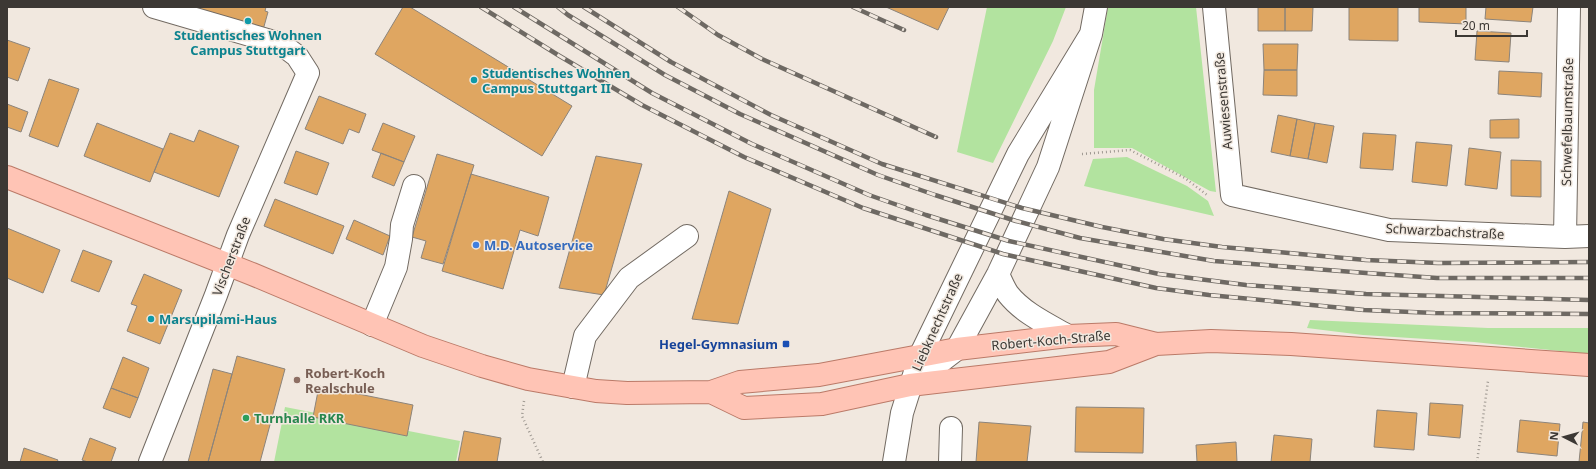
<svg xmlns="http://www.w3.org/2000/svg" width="1596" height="469" viewBox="0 0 1596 469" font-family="'Noto Sans',sans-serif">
<rect width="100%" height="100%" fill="#f1e8df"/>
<path fill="#b2e39f" d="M 987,7 L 1066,7 L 1053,41 L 993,163 L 957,152 Z
M 1108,7 L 1196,7 L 1216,192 L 1210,191 L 1132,148 L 1094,148 L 1094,90 Z
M 1127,157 L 1187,186 L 1208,201 L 1214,216 L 1084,186 L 1093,159 Z
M 1310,320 L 1488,328 L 1589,328 L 1589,354 L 1474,342 L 1363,335 L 1307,328 Z
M 285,407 L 460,441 L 456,462 L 274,462 Z"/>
<path fill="#dfa661" stroke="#8c847b" d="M 179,7 L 266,7 L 265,11 L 268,12 L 263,30 Z
M 403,7 L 410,7 L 572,106 L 542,156 L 375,54 Z
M 886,7 L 949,7 L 938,30 Z
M 1258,7 L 1285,7 L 1285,31 L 1258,31 Z
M 1285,7 L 1313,7 L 1312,31 L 1285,31 Z
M 1349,7 L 1398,7 L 1398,41 L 1349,40 Z
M 1419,7 L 1466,7 L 1466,24 L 1419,22 Z
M 1486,7 L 1533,7 L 1531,22 L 1485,19 Z
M 1477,31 L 1511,33 L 1509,62 L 1475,60 Z
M 7,40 L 30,48 L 18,81 L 7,77 Z
M 1263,44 L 1298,44 L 1297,70 L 1264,70 Z
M 1264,70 L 1297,70 L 1297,96 L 1263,95 Z
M 1499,71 L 1542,73 L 1541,97 L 1498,94 Z
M 49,79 L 79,89 L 58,147 L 29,136 Z
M 319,96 L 366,114 L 359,133 L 349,129 L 343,144 L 305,129 Z
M 7,104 L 28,112 L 21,132 L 7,127 Z
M 1278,115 L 1297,119 L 1290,156 L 1271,152 Z
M 1297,119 L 1315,123 L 1308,159 L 1290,156 Z
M 1519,119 L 1519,138 L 1490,138 L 1490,120 Z
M 97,123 L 163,149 L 150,182 L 84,156 Z
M 383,123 L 415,136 L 404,162 L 372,150 Z
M 1315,123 L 1334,126 L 1327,163 L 1308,159 Z
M 199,130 L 239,146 L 219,197 L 154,172 L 170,133 L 194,142 Z
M 1363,133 L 1396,135 L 1393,170 L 1360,168 Z
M 1416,142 L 1452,145 L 1447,186 L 1412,182 Z
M 1469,148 L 1501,152 L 1497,189 L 1465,185 Z
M 296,151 L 329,163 L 317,195 L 284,183 Z
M 381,153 L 404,162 L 394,186 L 372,177 Z
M 437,154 L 474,165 L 443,264 L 421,258 L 426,241 L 412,237 Z
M 596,156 L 642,164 L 604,295 L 559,288 Z
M 1511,160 L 1541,161 L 1541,197 L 1511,196 Z
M 471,174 L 549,197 L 538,236 L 520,230 L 503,289 L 442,271 Z
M 729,191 L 771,209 L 738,324 L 692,319 Z
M 275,199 L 344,226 L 333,254 L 264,226 Z
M 354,220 L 390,236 L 383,255 L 346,239 Z
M 7,228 L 60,250 L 43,293 L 7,278 Z
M 83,250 L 112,261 L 99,292 L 71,281 Z
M 144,274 L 182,290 L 160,344 L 127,331 L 137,306 L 131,304 Z
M 237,356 L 285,369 L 260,462 L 208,462 Z
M 123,357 L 149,368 L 138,398 L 111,388 Z
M 213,369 L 232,374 L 208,462 L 188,462 Z
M 319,386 L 413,405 L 407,436 L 313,417 Z
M 111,388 L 138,398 L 130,418 L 103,408 Z
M 1430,403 L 1463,405 L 1460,438 L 1428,435 Z
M 1076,407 L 1144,408 L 1143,453 L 1075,452 Z
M 1377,410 L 1417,413 L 1414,450 L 1374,447 Z
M 1520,420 L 1560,424 L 1557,456 L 1517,452 Z
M 979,422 L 1031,426 L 1027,462 L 976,462 Z
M 1583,422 L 1589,423 L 1589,462 L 1579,462 Z
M 464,431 L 501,438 L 497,462 L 458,462 Z
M 1274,435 L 1312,439 L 1310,462 L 1271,462 Z
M 90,438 L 116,448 L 111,462 L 88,462 L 82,460 Z
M 1236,442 L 1237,462 L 1197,462 L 1196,445 Z
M 24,448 L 58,460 L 57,462 L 20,462 Z"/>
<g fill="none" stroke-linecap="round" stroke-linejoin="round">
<g stroke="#726a62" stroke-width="24">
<path id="minor" d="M 1214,7 L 1232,195 L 1389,230 L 1565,237 L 1589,236
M 1565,237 L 1569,7
M 998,274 C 1001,281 1004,288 1008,294 C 1023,313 1047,324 1068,336
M 372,325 L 396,267 L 401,239 L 402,225 L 414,186
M 910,385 L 957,349 L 998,274 L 1048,167 L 1091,34 L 1096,7
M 573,387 L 585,336 L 629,278 L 687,236
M 150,462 L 216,295 L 238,235 L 308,73 L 297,56 L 281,44 L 154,7
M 894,462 L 902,413 L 920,356 L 1018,154 L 1091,34
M 950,462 L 951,428"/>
</g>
<g stroke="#bb7a68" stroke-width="24">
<path id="major" d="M 7,177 L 252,274 L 423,346 L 482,366 L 528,379 L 596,391 L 627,393 L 711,392 L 740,382 L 819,375 L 957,349 L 1068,336 L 1116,334 L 1156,344 L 1211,341 L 1291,344 L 1589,365
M 711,392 L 744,408 L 822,404 L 910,385 L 1109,362 L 1156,344"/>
</g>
<path stroke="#9e9891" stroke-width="2.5" stroke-dasharray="1 3" stroke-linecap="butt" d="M 1082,154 L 1130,150 L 1185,178 L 1207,195 L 1209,195
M 524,401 L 522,416 L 543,462
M 1477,462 L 1488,381"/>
<use href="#minor" stroke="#fff" stroke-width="22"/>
<use href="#major" stroke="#ffc4b5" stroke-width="22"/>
<g stroke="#6e6963" stroke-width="4.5">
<path id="rail" d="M 481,7 L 558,55 L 642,105 L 744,157 L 863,208 L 1003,254 L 1156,288 L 1209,295 L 1364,310 L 1435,313 L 1589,314
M 514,7 L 652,93 L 752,144 L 869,195 L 926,215 L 1009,241 L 1159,274 L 1246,285 L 1366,294 L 1589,300
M 558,7 L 568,15 L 665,75 L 740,114 L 878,175 L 935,195 L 1016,221 L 1080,238 L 1214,261 L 1366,273 L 1437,278 L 1589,278
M 584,7 L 671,62 L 771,115 L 882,164 L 1022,208 L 1102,227 L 1163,239 L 1222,247 L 1366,260 L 1438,263 L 1589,262
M 678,7 L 718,35 L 762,59 L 936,137
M 853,7 L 904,30"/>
</g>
<use href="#rail" stroke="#f1e8df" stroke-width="3" stroke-dasharray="9" stroke-linecap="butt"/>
</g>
<g fill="#0f9aa8" stroke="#f1e8df" stroke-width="1.5">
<circle cx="248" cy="21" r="4"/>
<circle cx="474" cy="80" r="4"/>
<circle cx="151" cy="319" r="4"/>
</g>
<circle fill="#3f7fe0" stroke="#f1e8df" stroke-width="1.5" cx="476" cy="245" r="4"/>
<rect fill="#1a4fb4" stroke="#f1e8df" stroke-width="1.5" x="782" y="340" width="8" height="8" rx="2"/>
<circle fill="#8d6e63" stroke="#f1e8df" stroke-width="1.5" cx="297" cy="380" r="4"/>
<circle fill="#2e9e5b" stroke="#f1e8df" stroke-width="1.5" cx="246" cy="418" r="4"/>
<g text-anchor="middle" stroke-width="3" stroke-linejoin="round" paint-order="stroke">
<g font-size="13" font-weight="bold" fill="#0d838f" stroke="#f1e8df" text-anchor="start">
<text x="248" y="40" text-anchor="middle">Studentisches Wohnen<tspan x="248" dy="15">Campus Stuttgart</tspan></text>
<text x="482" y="78">Studentisches Wohnen<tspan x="482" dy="15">Campus Stuttgart II</tspan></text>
<text x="159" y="324">Marsupilami-Haus</text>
</g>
<g font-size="13" fill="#3c3834" stroke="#f1e8df">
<text transform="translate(1223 101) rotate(-95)" y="5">Auwiesenstraße</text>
<text transform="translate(1567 122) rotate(-89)" y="5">Schwefelbaumstraße</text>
<text transform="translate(1445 231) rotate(3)" y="5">Schwarzbachstraße</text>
<text transform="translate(231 256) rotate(-69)" y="5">Vischerstraße</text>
<text transform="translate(937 322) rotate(-66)" y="5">Liebknechtstraße</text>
<text transform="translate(1051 340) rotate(-5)" y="5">Robert-Koch-Straße</text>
</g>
<g font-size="13" font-weight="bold" fill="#366cbe" stroke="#f1e8df" text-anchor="start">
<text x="484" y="250">M.D. Autoservice</text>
</g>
<g font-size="13" font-weight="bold" fill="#164399" stroke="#f1e8df" text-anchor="end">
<text x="778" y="349">Hegel-Gymnasium</text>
</g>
<g font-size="13" font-weight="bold" fill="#785e54" stroke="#f1e8df" text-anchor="start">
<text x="305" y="378">Robert-Koch<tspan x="305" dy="15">Realschule</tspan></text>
</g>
<g font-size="13" font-weight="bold" fill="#27864d" stroke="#f1e8df" text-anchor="start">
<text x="254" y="423">Turnhalle RKR</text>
</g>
</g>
<rect width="1596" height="469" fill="none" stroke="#3c3834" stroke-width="16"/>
<g transform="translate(1564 437) rotate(276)" stroke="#f1e8df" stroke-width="3" paint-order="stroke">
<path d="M0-3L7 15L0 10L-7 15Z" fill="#3c3834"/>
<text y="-6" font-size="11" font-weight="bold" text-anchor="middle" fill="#3c3834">N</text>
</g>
<path d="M1456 30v6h71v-6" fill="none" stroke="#3c3834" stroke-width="2"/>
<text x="1462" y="30" font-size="12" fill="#3c3834" stroke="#f1e8df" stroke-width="3" paint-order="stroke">20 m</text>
</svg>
